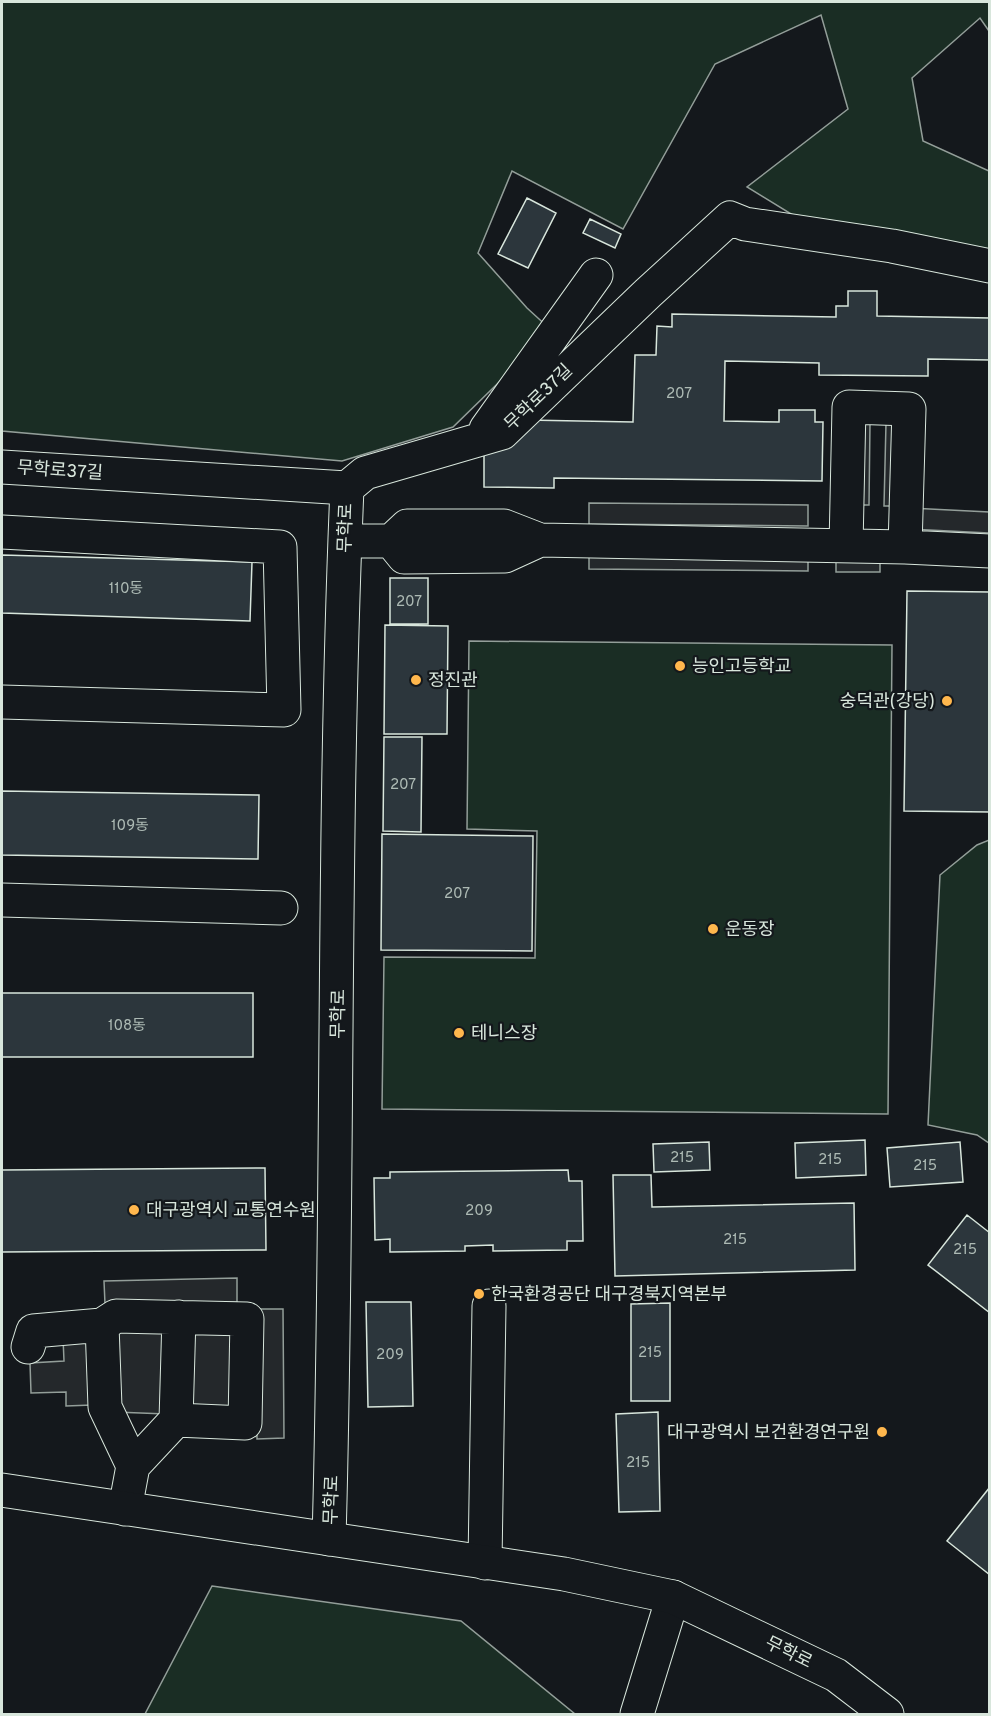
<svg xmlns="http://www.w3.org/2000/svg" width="991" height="1716" viewBox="0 0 991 1716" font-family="Overpass,'Noto Sans KR',sans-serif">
<rect width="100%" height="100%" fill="#14181c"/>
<path fill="#1a2d24" stroke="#939e99" stroke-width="1.5" d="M 2,2 L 989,2 L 989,31 L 980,18 L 912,78 L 923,141 L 989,171 L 989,252 L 809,225 L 747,187 L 848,109 L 821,15 L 715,64 L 623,229 L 512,171 L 478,253 L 527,308 L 550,329 L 533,349 L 453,427 L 342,461 L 2,431 Z
M 469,641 L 892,645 L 888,1114 L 382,1109 L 384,957 L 535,958 L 537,831 L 467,829 Z
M 989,840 L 989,1143 L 977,1135 L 928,1125 L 940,875 L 977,845 Z
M 212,1586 L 461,1621 L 575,1714 L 145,1714 Z"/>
<path fill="#24282b" stroke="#939e99" stroke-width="1.5" d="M 859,423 L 870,423 L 869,505 L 858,505 Z
M 886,423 L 896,423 L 895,506 L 884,506 Z
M 589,503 L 808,505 L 808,526 L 589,524 Z
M 910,508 L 989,512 L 989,533 L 909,529 Z
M 589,548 L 808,550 L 808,571 L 589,569 Z
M 836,552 L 880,553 L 880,572 L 836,572 Z
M 237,1278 L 237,1302 L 105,1304 L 104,1281 Z
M 256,1309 L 283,1309 L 284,1438 L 257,1439 Z
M 118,1325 L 170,1327 L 166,1414 L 115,1412 Z
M 188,1329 L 240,1330 L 236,1417 L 185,1415 Z
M 89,1336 L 92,1405 L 66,1406 L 66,1392 L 31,1393 L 30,1363 L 64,1361 L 63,1338 Z"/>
<path fill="#2c363c" stroke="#d8e6dc" stroke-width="1.5" d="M 527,198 L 556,213 L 528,268 L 498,254 Z
M 590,219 L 621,234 L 615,248 L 583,233 Z
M 848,291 L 877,291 L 877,316 L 990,318 L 990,360 L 928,359 L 928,376 L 819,375 L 819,363 L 725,361 L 724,421 L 779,422 L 779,410 L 815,410 L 815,422 L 823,422 L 822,481 L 554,478 L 554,488 L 484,487 L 484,443 L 526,420 L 633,422 L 635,355 L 656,355 L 657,326 L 672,327 L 672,314 L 836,317 L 836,306 L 848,306 Z
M 2,555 L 252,562 L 250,621 L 2,613 Z
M 390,578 L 428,578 L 428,624 L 390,624 Z
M 907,591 L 990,592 L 990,812 L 904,811 Z
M 385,625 L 448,626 L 447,734 L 384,734 Z
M 384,737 L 422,737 L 421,832 L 383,831 Z
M 2,791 L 259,795 L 258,859 L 2,855 Z
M 382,834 L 533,836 L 532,951 L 381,950 Z
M 2,993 L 253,993 L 253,1057 L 2,1057 Z
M 865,1140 L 866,1175 L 796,1178 L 795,1143 Z
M 709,1142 L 710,1170 L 654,1172 L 653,1144 Z
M 960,1142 L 963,1182 L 890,1187 L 887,1148 Z
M 265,1168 L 266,1250 L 2,1252 L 2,1170 Z
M 568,1170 L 569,1181 L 582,1181 L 583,1241 L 567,1241 L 567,1250 L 493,1251 L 493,1245 L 465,1246 L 465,1251 L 390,1252 L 390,1239 L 375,1240 L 374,1178 L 390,1178 L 390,1172 Z
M 613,1175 L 651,1175 L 652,1207 L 854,1203 L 855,1270 L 615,1276 Z
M 967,1215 L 990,1233 L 990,1313 L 928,1265 Z
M 366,1302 L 411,1302 L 413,1406 L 368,1407 Z
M 670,1303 L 670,1401 L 631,1401 L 631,1304 Z
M 658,1412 L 660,1511 L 619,1512 L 616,1414 Z
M 990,1487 L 990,1575 L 947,1541 Z"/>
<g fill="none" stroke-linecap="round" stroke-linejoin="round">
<g stroke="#d8e6dc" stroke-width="35">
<path id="minor" d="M 486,429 L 596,275
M 2,467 L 347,488 L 365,473 L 502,433 L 648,293 L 730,218 L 745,224 L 892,246 L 990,266
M 2,532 L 280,547 L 284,710 L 2,702
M 345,541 L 391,541 L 407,526 L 504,526 L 540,540 L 905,547 L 990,551
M 391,541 L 404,557 L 505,556 L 540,540
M 846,546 L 849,407 L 909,409 L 905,547
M 2,900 L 281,908
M 28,1347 L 33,1331 L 102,1325
M 176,1420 L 179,1317
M 125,1509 L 133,1466 L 176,1420 L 245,1423 L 247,1319 L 116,1316 L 102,1325 L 105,1407 L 133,1466
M 329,1539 C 339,1189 332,838 347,488
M 485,1563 L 489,1306
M 637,1714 L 673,1597"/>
</g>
<g stroke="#d8e6dc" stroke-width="35">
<path id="major" d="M 2,1490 L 564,1574 L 673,1597 L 836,1675 L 887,1714"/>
</g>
<use href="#minor" stroke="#14181c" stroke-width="33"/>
<use href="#major" stroke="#14181c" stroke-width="33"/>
</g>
<g fill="#ffb74d" stroke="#14181c" stroke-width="2">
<circle cx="680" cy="666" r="6"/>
<circle cx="416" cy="680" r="6"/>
<circle cx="947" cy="701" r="6"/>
<circle cx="713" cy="929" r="6"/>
<circle cx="459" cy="1033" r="6"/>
<circle cx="134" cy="1210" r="6"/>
<circle cx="479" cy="1294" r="6"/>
<circle cx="882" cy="1432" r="6"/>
</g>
<g text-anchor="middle" stroke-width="4.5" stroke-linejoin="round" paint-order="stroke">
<g font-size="15" fill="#adbab4">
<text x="679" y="398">207</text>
<text x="126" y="593">110동</text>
<text x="409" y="606">207</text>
<text x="403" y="789">207</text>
<text x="130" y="830">109동</text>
<text x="457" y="898">207</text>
<text x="127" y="1030">108동</text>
<text x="682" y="1162">215</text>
<text x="830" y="1164">215</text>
<text x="925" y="1170">215</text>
<text x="479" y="1215">209</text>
<text x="735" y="1244">215</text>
<text x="965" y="1254">215</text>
<text x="650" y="1357">215</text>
<text x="390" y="1359">209</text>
<text x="638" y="1467">215</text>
</g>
<g font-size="18" fill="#d8e6dc" stroke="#14181c">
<text transform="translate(538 397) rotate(-44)" y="6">무학로37길</text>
<text transform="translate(60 470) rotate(4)" y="6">무학로37길</text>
<text transform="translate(345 528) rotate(-88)" y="6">무학로</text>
<text transform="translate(338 1014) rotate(-89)" y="6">무학로</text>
<text transform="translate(331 1500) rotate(-88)" y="6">무학로</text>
<text transform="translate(789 1652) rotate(26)" y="6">무학로</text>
</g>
<g font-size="18" fill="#d8e6dc" stroke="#14181c" text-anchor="start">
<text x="692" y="672">능인고등학교</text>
<text x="428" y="686">정진관</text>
<text x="935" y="707" text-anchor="end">숭덕관(강당)</text>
<text x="725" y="935">운동장</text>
<text x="471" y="1039">테니스장</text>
<text x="146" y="1216">대구광역시 교통연수원</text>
<text x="491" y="1300">한국환경공단 대구경북지역본부</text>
<text x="870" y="1438" text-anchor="end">대구광역시 보건환경연구원</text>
</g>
</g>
<rect width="991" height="1716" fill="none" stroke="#d8e6dc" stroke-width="6"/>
</svg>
